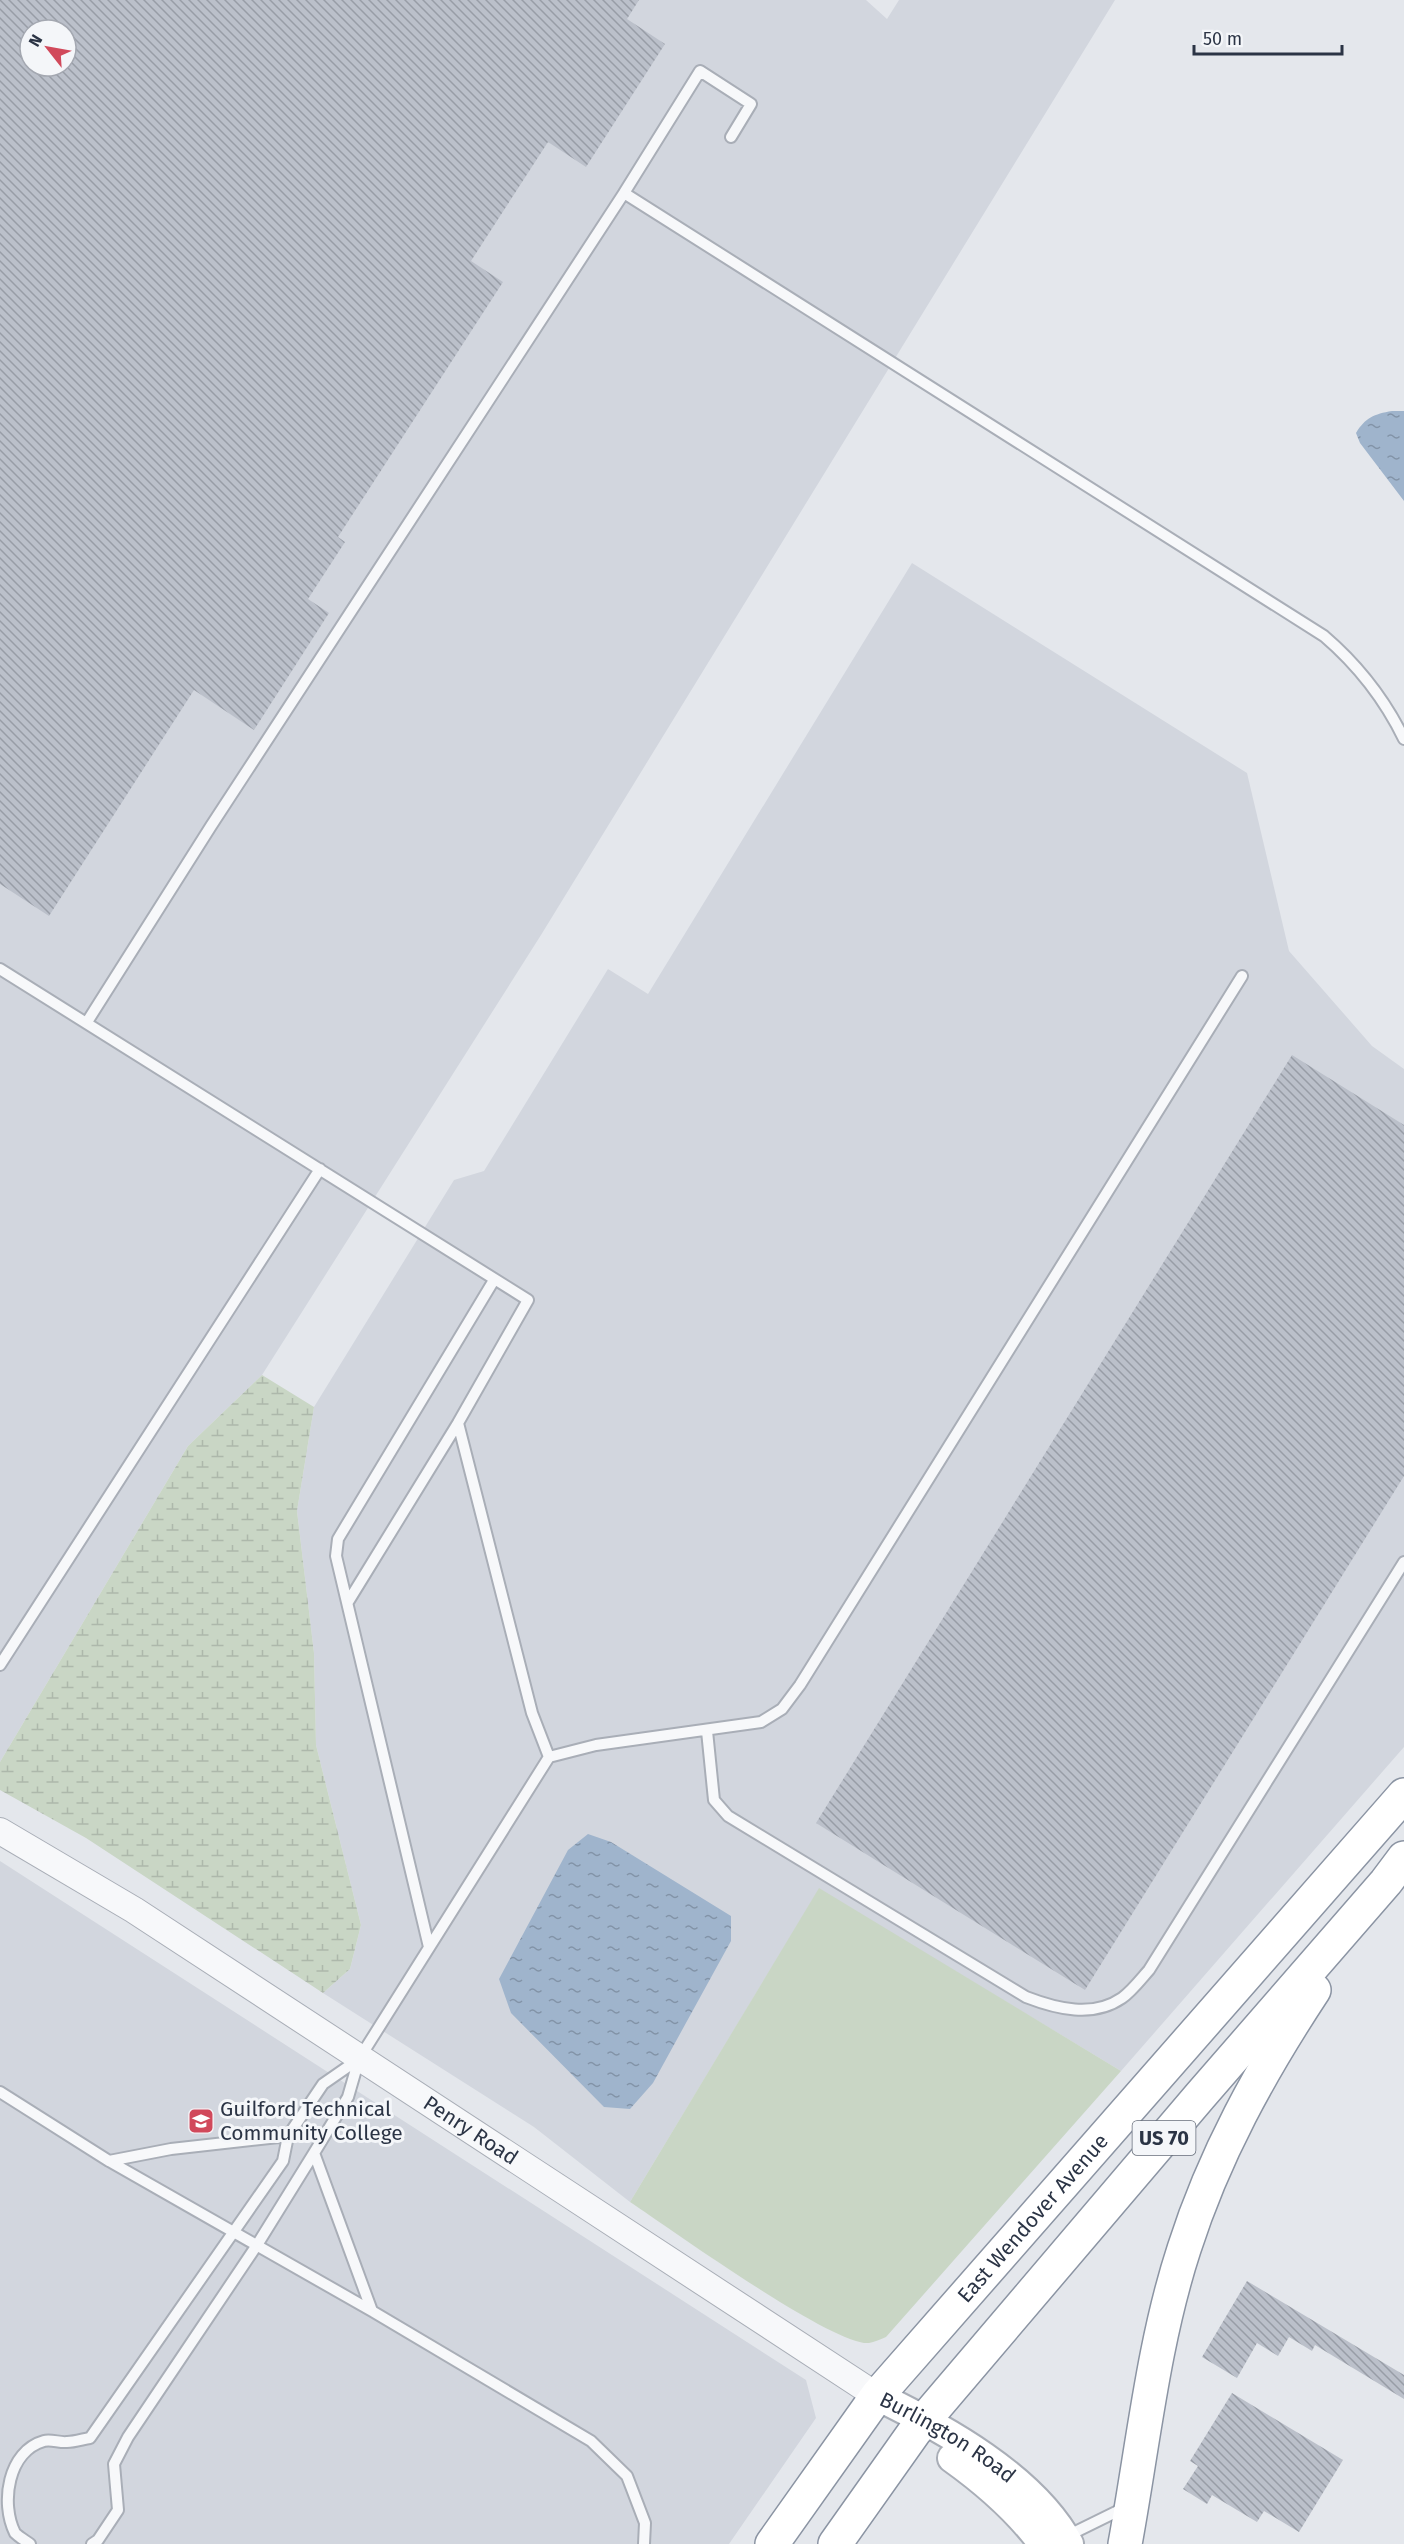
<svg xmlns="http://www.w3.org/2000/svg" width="1404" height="2544" viewBox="0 0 1404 2544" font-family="'Fira Sans',sans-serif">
<defs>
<pattern id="wetland-marsh" width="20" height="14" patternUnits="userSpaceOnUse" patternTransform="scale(1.5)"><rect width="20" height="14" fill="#c9d6c5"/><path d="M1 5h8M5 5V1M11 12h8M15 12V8" fill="none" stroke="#adb8ab"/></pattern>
<pattern id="water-ripples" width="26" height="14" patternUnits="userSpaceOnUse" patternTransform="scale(1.5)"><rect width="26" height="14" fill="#9fb4cc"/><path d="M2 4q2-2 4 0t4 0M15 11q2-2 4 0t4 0" fill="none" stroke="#8293a7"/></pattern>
<pattern id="building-back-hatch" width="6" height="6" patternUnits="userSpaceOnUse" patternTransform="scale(1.5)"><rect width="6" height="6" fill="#bbc0ca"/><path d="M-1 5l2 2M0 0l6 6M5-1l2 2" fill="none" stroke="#989da6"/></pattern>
</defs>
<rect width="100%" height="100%" fill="#e4e7ec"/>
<path fill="#d2d6de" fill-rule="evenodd" d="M 0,0 L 866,0 L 887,19 L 899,0 L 1115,0 L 541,935 L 262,1375 L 188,1446 L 0,1762 ZM 30,30 L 66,30 L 66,66 L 30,66 Z
M 912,563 L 1247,773 L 1289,951 L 1372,1046 L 1404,1069 L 1404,1747 L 1121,2071 L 819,1889 L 630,2202 L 534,2127 L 323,1993 L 350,1969 L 361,1925 L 316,1745 L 314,1653 L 297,1511 L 314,1407 L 454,1180 L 484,1171 L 608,969 L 648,994 Z
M 0,1861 L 806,2380 L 816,2418 L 729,2544 L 0,2544 Z"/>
<path fill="#c9d6c5" d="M 819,1888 L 1121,2071 L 886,2337 C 881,2339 874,2342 869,2343 C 833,2346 669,2228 630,2202 Z"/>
<path fill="url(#wetland-marsh)" d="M 262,1375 L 314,1407 L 297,1511 L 314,1653 L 316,1745 L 361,1925 L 350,1969 L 323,1993 L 86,1838 L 0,1790 L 0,1762 L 188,1446 Z"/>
<path fill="url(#water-ripples)" d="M 1392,411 L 1404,411 L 1404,501 L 1360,443 L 1356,433 C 1365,418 1374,414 1392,411 Z
M 588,1834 L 611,1842 L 731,1916 L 731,1941 L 653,2083 L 630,2109 L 604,2107 L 511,2013 L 499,1979 L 568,1850 Z"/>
<path fill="url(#building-back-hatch)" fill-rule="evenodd" d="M 0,0 L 639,0 L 627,19 L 665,44 L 586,167 L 548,142 L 471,261 L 503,282 L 338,537 L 345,542 L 308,599 L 329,613 L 254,730 L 194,690 L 49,916 L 0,884 ZM 30,30 L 66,30 L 66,66 L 30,66 Z
M 1292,1055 L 1404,1125 L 1404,1476 L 1085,1990 L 816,1823 Z
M 1247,2281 L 1404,2375 L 1404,2399 L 1315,2345 L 1312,2351 L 1289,2337 L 1278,2356 L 1257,2343 L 1237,2378 L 1202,2357 Z
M 1232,2393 L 1343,2460 L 1299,2532 L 1264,2511 L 1257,2522 L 1212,2495 L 1207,2504 L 1183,2489 L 1198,2466 L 1190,2461 Z"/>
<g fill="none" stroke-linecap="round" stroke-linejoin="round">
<g stroke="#a9aeb7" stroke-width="14">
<path id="service" d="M 624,193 L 700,71 L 751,104 L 731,137
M 0,969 L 528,1300 L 458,1423 L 348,1602
M 87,1022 L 211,826 L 624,193 L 1324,636 C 1359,666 1384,698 1404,739
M 0,1665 L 320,1169
M 707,1731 L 714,1800 L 728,1816 L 1026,1997 C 1057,2009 1093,2018 1122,1998 C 1132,1991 1141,1979 1149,1970 L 1404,1562
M 549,1757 L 596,1745 L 761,1722 L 782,1709 L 800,1685 L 1242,976
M 429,1947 L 336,1556 L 338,1539 L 494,1280
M 0,2092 L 109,2161 L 372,2311 L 591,2441 L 627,2476 L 645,2523 L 644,2544
M 314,2153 L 372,2311
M 109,2161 L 171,2149 L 288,2136 L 323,2084 L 359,2059
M 1065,2537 L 1124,2508
M 30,2544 C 26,2541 19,2537 15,2533 C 0,2503 8,2451 44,2441 C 51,2439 60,2443 67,2442 C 75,2442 83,2439 90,2438 L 283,2161 L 288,2136
M 92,2544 L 98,2540 L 118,2510 L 114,2464 L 128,2437 L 257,2245 L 314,2153 L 348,2097 L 359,2059 L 549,1757 L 532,1713 L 458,1423"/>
</g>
<g stroke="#a9aeb7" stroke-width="28">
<g id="tertiary">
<path id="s1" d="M 0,1831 L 134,1910 L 877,2396"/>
</g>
</g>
<g stroke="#a9aeb7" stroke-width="32">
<g id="secondary">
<path id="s2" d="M 877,2396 C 943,2428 1033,2477 1069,2544"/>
<path d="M 952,2458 C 987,2483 1018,2510 1043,2544"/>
</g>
</g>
<g stroke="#8b94a3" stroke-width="36">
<g id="trunk">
<path id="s3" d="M 772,2544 L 877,2396 L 1404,1795"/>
<path d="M 835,2544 L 915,2431 L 1200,2096 L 1386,1882 L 1404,1858"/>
<path d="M 1125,2544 C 1143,2446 1153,2344 1184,2249 C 1214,2155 1260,2072 1314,1990"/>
</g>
</g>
<use href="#service" stroke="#f7f8fa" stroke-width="10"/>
<use href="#tertiary" stroke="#f7f8fa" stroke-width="26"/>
<use href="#secondary" stroke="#fff" stroke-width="28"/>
<use href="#trunk" stroke="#fff" stroke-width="33"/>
</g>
<defs>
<g id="university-square" transform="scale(1.35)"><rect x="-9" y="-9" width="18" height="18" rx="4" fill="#d1495b" stroke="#f4f6f9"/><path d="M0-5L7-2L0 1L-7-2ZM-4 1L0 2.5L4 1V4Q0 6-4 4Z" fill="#fff"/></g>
</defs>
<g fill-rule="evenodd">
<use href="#university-square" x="201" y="2121"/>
</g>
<g text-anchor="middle" stroke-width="6" stroke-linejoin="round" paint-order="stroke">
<rect fill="#f4f6f9" stroke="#676e7b" stroke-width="1.5" x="1132.5" y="2121" width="63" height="34" rx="4.5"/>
<g font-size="20" font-weight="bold" fill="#2b3445">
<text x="1164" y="2145">US 70</text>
</g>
<g font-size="21" fill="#2b3445" stroke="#f4f6f9" text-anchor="start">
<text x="220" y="2116">Guilford Technical<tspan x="220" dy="24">Community College</tspan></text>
</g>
<g font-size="21" fill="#2b3445" stroke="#f4f6f9">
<text dy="7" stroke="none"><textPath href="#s1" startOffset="558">Penry Road</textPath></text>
<text dy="7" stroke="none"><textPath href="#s3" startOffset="418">East Wendover Avenue</textPath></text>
<text dy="7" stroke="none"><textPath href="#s2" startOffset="82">Burlington Road</textPath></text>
</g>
</g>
<g transform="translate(48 48) rotate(301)"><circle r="28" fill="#f4f6f9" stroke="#a4a8b1" stroke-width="1.5"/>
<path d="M0-4.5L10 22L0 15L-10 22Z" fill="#d1495b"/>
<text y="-9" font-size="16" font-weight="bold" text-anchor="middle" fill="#2b3445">N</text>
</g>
<path d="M1194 45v9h148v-9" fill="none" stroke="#2b3445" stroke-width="3"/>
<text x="1203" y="45" font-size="18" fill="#2b3445" stroke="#f4f6f9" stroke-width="4.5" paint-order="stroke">50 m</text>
</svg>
